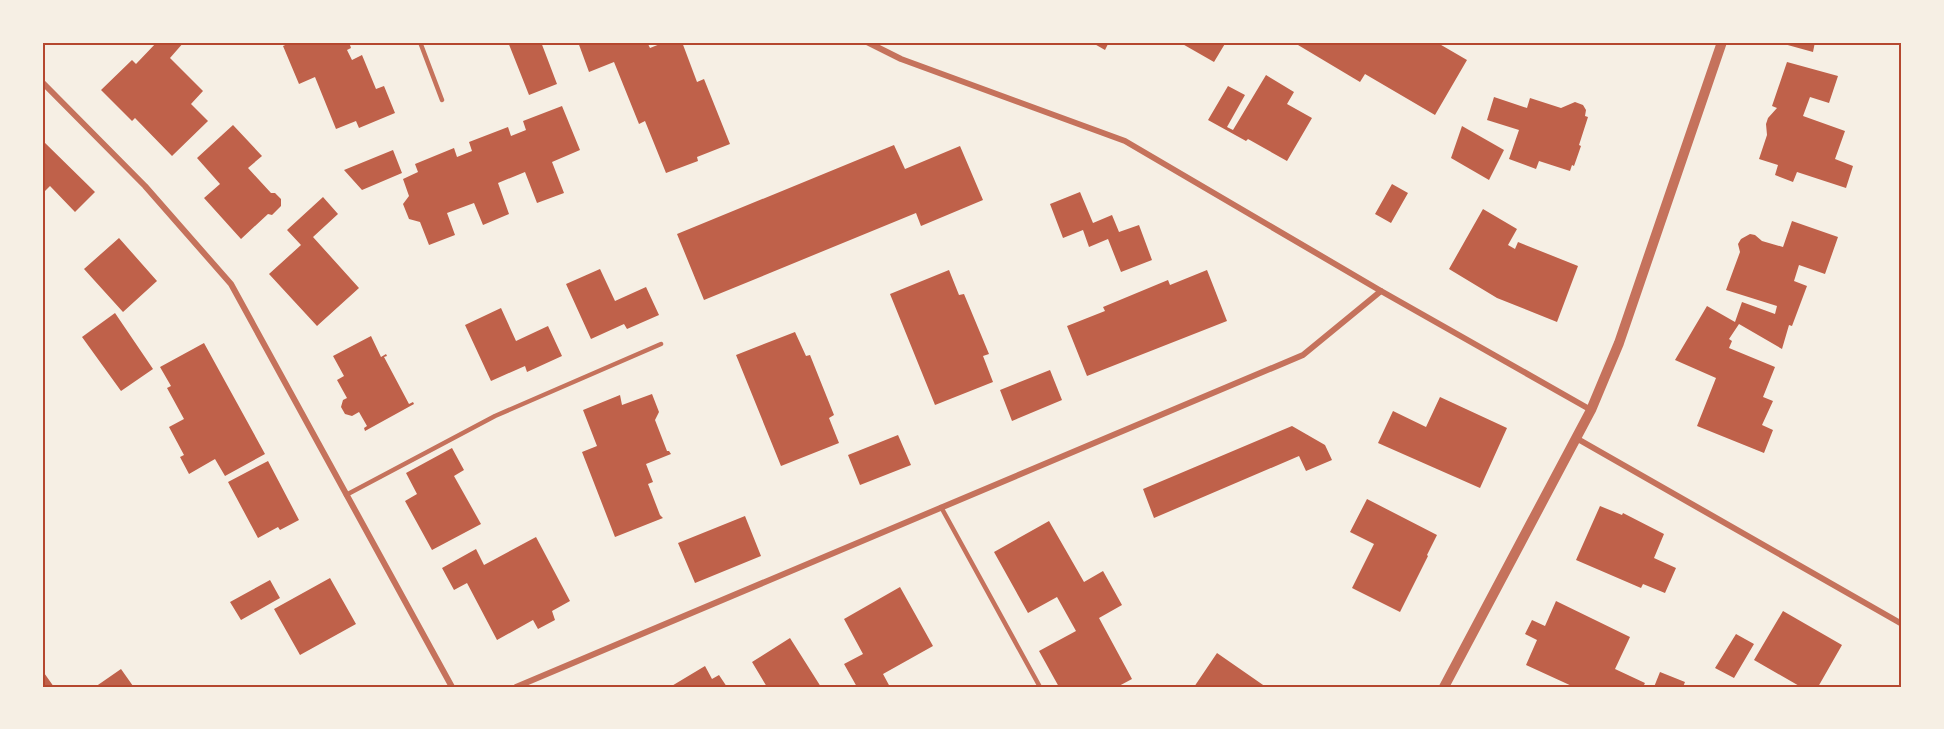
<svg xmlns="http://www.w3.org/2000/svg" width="1944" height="729" viewBox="0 0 1944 729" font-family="'Open Sans',sans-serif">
<rect width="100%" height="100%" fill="#f6efe4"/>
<path fill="#bf614a" d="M 157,42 L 184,42 L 170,58 L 203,91 L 191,104 L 208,121 L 172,156 L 135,118 L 132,121 L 101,90 L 132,60 L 136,64 Z
M 292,42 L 349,42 L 351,48 L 347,50 L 352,60 L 362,55 L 376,89 L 384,86 L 395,113 L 359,128 L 356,121 L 336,129 L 315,77 L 299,84 L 283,46 Z
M 508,42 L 541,42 L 557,84 L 529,95 Z
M 578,42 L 647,42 L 650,48 L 665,42 L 682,42 L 697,82 L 704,79 L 730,144 L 697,157 L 698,161 L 666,173 L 645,121 L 639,124 L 614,62 L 589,72 Z
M 1091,42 L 1109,42 L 1105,50 Z
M 1179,42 L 1226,42 L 1214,62 Z
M 1293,42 L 1436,42 L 1467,60 L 1435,115 L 1365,74 L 1360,82 Z
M 1785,42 L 1815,42 L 1813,52 L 1784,44 Z
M 1787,62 L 1838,76 L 1829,103 L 1810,97 L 1803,116 L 1845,131 L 1835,159 L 1853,166 L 1846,188 L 1797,172 L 1793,182 L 1775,175 L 1778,165 L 1759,159 L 1767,135 L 1766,124 L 1768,118 L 1777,108 L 1772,106 Z
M 1266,75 L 1294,92 L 1287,104 L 1312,118 L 1287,161 L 1248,139 L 1246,141 L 1208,120 L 1228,86 L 1245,95 L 1227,127 L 1233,130 Z
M 1494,97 L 1527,108 L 1530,98 L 1561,108 L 1575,102 L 1583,105 L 1586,110 L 1585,116 L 1588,117 L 1579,145 L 1581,146 L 1574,166 L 1572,165 L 1570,171 L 1539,161 L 1536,169 L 1509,159 L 1519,130 L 1487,120 Z
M 562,106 L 580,150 L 552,162 L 564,193 L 537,203 L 525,172 L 498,183 L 509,214 L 483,225 L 474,203 L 447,213 L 455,235 L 429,245 L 420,222 L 409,219 L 403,204 L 409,196 L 403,179 L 418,172 L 415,164 L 454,148 L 457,157 L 472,151 L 469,142 L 508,127 L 511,136 L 526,130 L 523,121 Z
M 233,125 L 262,156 L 248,168 L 271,193 L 275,193 L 281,199 L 281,206 L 272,215 L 268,214 L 241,239 L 204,198 L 220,184 L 197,158 Z
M 1462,126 L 1504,150 L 1489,180 L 1451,158 Z
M 42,140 L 95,192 L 75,212 L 50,186 L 42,194 Z
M 894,145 L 905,169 L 960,146 L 983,200 L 921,226 L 916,213 L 704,300 L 677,234 Z
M 393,150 L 402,173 L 362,190 L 344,170 Z
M 1392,184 L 1408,193 L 1391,223 L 1375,214 Z
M 1080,192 L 1093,223 L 1112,215 L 1119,232 L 1139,225 L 1152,260 L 1121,272 L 1108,239 L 1089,247 L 1083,230 L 1063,238 L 1050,204 Z
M 323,197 L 338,214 L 313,237 L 359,288 L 317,326 L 269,274 L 301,245 L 287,230 Z
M 1483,209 L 1517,229 L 1508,245 L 1515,249 L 1518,242 L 1578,266 L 1557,322 L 1497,298 L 1449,269 Z
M 1792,221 L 1838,237 L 1825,274 L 1799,265 L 1794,281 L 1807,286 L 1792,326 L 1789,325 L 1782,349 L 1739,324 L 1729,339 L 1732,341 L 1729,348 L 1775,367 L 1763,397 L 1773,401 L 1762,425 L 1773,430 L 1764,453 L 1697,426 L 1716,378 L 1675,360 L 1707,306 L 1735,322 L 1742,302 L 1775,314 L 1777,306 L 1726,290 L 1740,252 L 1738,244 L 1741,239 L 1750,234 L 1755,235 L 1762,241 L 1783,247 Z
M 119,238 L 157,281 L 123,312 L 84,269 Z
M 600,269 L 615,301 L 646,287 L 659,315 L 627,329 L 624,324 L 591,339 L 566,284 Z
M 949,270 L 959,295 L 964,294 L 989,354 L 983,356 L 993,382 L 935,405 L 890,294 Z
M 1207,270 L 1227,321 L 1087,376 L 1067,326 L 1105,311 L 1103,307 L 1168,280 L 1170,285 Z
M 501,308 L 516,341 L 548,326 L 562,356 L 527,372 L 525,366 L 491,381 L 465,325 Z
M 115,313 L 153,369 L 121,391 L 82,337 Z
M 795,332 L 806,356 L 810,355 L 834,415 L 829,418 L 839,443 L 781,466 L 736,355 Z
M 371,336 L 381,357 L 386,354 L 387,356 L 384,357 L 409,404 L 413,402 L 414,404 L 365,431 L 364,428 L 367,426 L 359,412 L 352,416 L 345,414 L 341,407 L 343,400 L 347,398 L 337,380 L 344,376 L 333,356 Z
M 204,343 L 265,454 L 225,476 L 215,459 L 189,474 L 180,457 L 184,455 L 169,427 L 184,419 L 167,388 L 171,386 L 160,367 Z
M 1050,370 L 1062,400 L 1012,421 L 1000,390 Z
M 652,394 L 659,412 L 655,420 L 667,451 L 669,451 L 671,454 L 646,464 L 653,482 L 648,484 L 660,515 L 663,518 L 615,537 L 582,452 L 597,446 L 583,410 L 620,395 L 622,405 Z
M 1440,397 L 1507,428 L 1480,488 L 1378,443 L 1393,411 L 1426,427 Z
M 1292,426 L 1325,445 L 1332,460 L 1306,471 L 1299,456 L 1154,518 L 1143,489 Z
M 898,435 L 911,465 L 860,485 L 848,455 Z
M 452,448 L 464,470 L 454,476 L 481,524 L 432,550 L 405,501 L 417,494 L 406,473 Z
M 268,461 L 299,520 L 280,530 L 278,527 L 258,538 L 228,482 Z
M 1367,499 L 1437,535 L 1427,555 L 1428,556 L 1400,612 L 1352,588 L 1374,544 L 1350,532 Z
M 1600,506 L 1622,515 L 1623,513 L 1664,534 L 1654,558 L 1676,568 L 1665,593 L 1643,584 L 1641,588 L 1576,560 Z
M 745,516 L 761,556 L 695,583 L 678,543 Z
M 1049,521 L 1084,582 L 1103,571 L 1122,605 L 1099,618 L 1132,679 L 1117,687 L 1059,687 L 1039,651 L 1076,631 L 1057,597 L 1028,613 L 994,552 Z
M 536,537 L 570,601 L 552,611 L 555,620 L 538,629 L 533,620 L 497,640 L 467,583 L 454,590 L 442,568 L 476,549 L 484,565 Z
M 330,578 L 356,624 L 300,655 L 274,609 Z
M 270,580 L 280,598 L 241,620 L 230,602 Z
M 900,587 L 933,646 L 883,674 L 890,687 L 857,687 L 844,664 L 863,654 L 844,619 Z
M 1556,601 L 1630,637 L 1615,669 L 1645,683 L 1643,687 L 1574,687 L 1526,665 L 1537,640 L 1525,634 L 1532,620 L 1545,626 Z
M 1783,611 L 1842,645 L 1818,687 L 1801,687 L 1754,660 Z
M 1736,634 L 1754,644 L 1734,678 L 1715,668 Z
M 790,638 L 821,687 L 767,687 L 752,662 Z
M 1217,653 L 1266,687 L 1194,687 Z
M 705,666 L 712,679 L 719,675 L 727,687 L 670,687 Z
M 121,669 L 133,686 L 95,687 Z
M 42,670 L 54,687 L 42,687 Z
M 1660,672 L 1685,682 L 1683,687 L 1654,687 Z"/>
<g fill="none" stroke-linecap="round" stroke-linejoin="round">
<path stroke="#c5725c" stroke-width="4.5" d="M 420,42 L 442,100
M 346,495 L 495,416 L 661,344
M 941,507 L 1040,687"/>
<path stroke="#c5725c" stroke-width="6" d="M 867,42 L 901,59 L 1125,141 L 1381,291 L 1591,410
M 42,82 L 145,186 L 231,284 L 452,687
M 1576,438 L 1902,624
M 516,687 L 1303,355 L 1381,291"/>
<path stroke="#c5725c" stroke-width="10" d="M 1444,687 L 1591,410 L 1619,343 L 1722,42"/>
</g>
<rect width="1944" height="729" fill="none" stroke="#f6efe4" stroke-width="87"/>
<rect x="44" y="44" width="1856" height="642" fill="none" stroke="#b5482f" stroke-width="2"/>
</svg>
